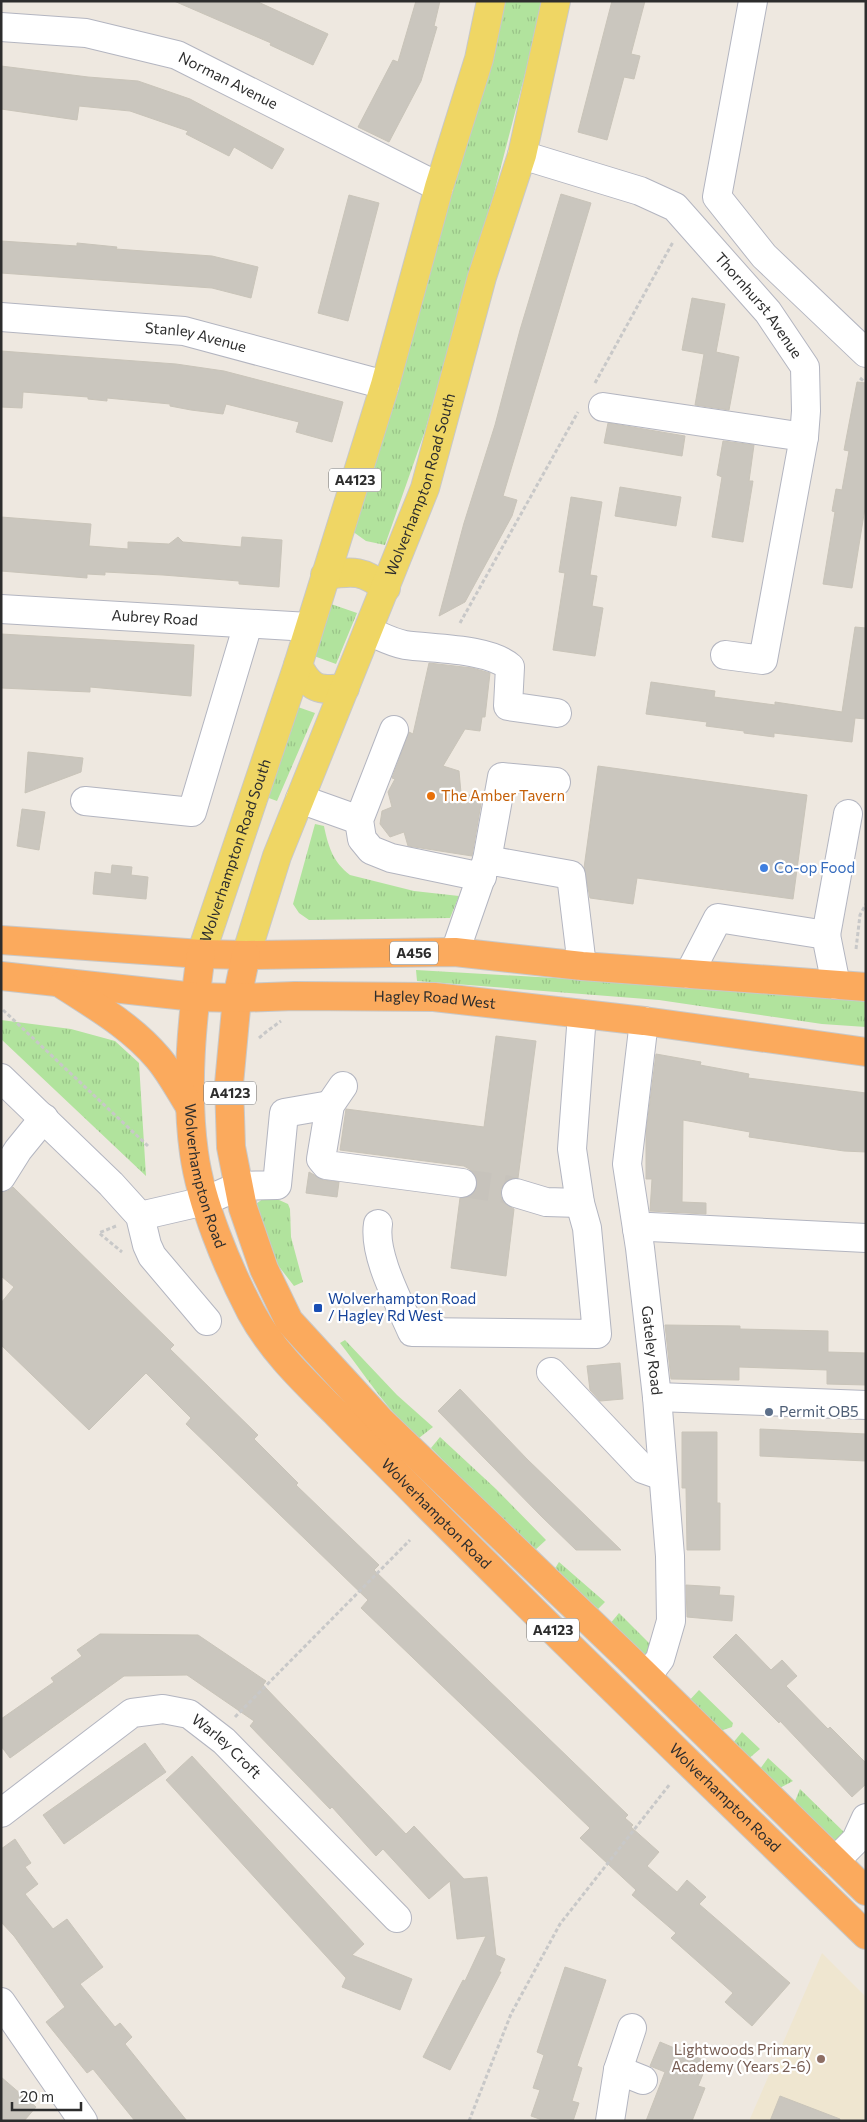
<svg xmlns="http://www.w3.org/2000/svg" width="867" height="2122" viewBox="0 0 867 2122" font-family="Commissioner,sans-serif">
<defs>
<pattern id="grass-tufts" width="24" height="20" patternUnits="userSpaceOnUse" patternTransform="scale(1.25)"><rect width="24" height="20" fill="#b1e39d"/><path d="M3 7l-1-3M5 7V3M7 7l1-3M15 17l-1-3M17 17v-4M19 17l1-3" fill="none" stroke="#99c388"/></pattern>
</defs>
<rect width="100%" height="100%" fill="#eee8e0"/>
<path fill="#efe6d0" d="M 822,1953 L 866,1997 L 866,2121 L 749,2121 Z"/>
<path fill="url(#grass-tufts)" d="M 502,1 L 544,1 L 491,205 L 425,431 L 385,545 L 366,541 L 352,531 L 396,396 Z
M 331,604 L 357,613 L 336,664 L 314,656 Z
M 295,706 L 315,713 L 277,801 L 266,797 Z
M 315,824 L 324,826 C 328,846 333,862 350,875 L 414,891 L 459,896 L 450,918 L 309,920 L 299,913 L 293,904 Z
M 416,970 L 623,982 L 866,999 L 866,1027 L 822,1024 L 659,1000 L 417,981 Z
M 1,1020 L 71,1029 L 115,1041 L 139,1063 L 146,1176 L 1,1039 Z
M 268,1195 L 288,1204 L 290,1209 L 291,1237 L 303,1282 L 294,1286 L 277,1264 L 256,1204 Z
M 345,1340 L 397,1395 L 433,1427 L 419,1438 C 387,1411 366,1376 340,1343 Z
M 440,1437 L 496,1489 L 546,1540 L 534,1551 L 431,1448 Z
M 559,1562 L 605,1602 L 595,1612 L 554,1570 Z
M 619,1613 L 657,1651 L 648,1661 L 609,1625 Z
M 699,1690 L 733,1723 L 732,1727 L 717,1732 L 687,1703 Z
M 742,1732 L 760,1749 L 747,1760 L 732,1744 Z
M 768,1758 L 793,1781 L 776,1790 L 760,1769 Z
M 800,1789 L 850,1838 L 840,1848 L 793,1806 Z"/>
<path fill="#cac6be" stroke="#c9c4b9" d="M 174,1 L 256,1 L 328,34 L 313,65 L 270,45 L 271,43 Z
M 416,1 L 440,1 L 434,26 L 437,27 L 421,81 L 389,142 L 358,127 L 393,60 L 398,62 Z
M 612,1 L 645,1 L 631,54 L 640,56 L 634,79 L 624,77 L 607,140 L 578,132 Z
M 1,66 L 88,77 L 138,81 L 190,99 L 284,149 L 272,169 L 234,147 L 229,156 L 186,134 L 188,131 L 130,111 L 79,106 L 77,120 L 1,109 Z
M 561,194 L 591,203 L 503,496 L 517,500 L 512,516 L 465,602 L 439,616 L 464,523 L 495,425 L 520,330 Z
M 349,195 L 379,203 L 348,321 L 318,313 Z
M 1,241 L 77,246 L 77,243 L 117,247 L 116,249 L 212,256 L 258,267 L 251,298 L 212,288 L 1,273 Z
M 692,298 L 725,304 L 716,352 L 739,357 L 729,410 L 695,405 L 704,354 L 682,350 Z
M 1,351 L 176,364 L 224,371 L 343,402 L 332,442 L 296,432 L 299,422 L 226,404 L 223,414 L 191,410 L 170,406 L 170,404 L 107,398 L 107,401 L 88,399 L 88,397 L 23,392 L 22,408 L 1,407 Z
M 857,382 L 866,383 L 866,502 L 852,588 L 823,584 L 835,512 L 832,511 L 836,489 L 842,490 L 849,451 L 844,450 Z
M 608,423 L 685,436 L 682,456 L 604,443 Z
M 723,441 L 754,445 L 749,481 L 753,481 L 743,542 L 712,537 L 722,477 L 717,475 Z
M 620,487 L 681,497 L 676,526 L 615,516 Z
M 571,497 L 602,502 L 590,575 L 597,576 L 592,606 L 603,608 L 595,656 L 553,650 L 565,573 L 559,572 Z
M 1,517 L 91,524 L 89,546 L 128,549 L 128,542 L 169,544 L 178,537 L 183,542 L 241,547 L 242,537 L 282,540 L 279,587 L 239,584 L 239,581 L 163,575 L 105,572 L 105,575 L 87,574 L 87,578 L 1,571 Z
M 855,627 L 866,628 L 866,719 L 855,718 L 852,742 L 774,733 L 774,737 L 744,733 L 744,731 L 706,726 L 707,722 L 646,714 L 651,682 L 715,691 L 714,697 L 775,705 L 775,702 L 842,712 Z
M 1,634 L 194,645 L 191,696 L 90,687 L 90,692 L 1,688 Z
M 429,663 L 472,668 L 490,673 L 485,717 L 482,717 L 480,731 L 465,729 L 443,766 L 459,771 L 461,793 L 482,798 L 472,856 L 408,846 L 404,832 L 390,837 L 380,824 L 382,811 L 392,807 L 388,792 L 395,779 L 392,778 L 409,732 L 413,734 Z
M 28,752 L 83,758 L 81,772 L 25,793 Z
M 598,766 L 807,795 L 793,899 L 637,878 L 633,904 L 590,898 L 584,868 Z
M 22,809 L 45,812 L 39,850 L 17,846 Z
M 112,865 L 132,867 L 131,875 L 148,877 L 146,899 L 93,894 L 95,872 L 111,874 Z
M 496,1036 L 536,1041 L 518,1178 L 512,1178 L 506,1181 L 501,1189 L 501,1197 L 504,1203 L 514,1209 L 506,1276 L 451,1268 L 460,1198 L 468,1197 L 475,1192 L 477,1186 L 476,1177 L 471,1170 L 464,1166 L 340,1150 L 346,1109 L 484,1127 Z
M 656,1054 L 701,1062 L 700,1065 L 749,1074 L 748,1078 L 866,1093 L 866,1152 L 844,1151 L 749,1137 L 750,1132 L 683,1120 L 682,1202 L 706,1203 L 706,1214 L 650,1211 L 652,1179 L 646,1179 L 646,1133 Z
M 309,1172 L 323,1180 L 339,1182 L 337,1197 L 306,1193 Z
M 13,1187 L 174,1345 L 170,1349 L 258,1435 L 254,1439 L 298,1483 L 296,1485 L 379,1565 L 374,1570 L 628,1815 L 625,1818 L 633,1825 L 631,1827 L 659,1852 L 647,1866 L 677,1892 L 687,1880 L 706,1897 L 699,1904 L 790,1983 L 752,2026 L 725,2002 L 733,1993 L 671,1938 L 676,1933 L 632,1895 L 636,1890 L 580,1838 L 590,1828 L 361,1608 L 368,1600 L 186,1424 L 191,1418 L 146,1373 L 89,1430 L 1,1345 L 1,1303 L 14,1287 L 1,1276 L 1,1192 L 8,1191 Z
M 665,1325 L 740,1326 L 740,1329 L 828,1331 L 828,1352 L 866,1353 L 866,1385 L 827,1384 L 827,1370 L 739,1367 L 739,1380 L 671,1379 Z
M 620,1363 L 623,1399 L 600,1401 L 590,1390 L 587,1366 Z
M 460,1389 L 527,1459 L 621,1550 L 576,1550 L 542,1517 L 438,1411 Z
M 760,1429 L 866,1434 L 866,1461 L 760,1456 Z
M 682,1432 L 717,1432 L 717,1503 L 720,1503 L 720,1550 L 687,1550 L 686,1488 L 682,1488 Z
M 686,1585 L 720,1587 L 719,1595 L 734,1596 L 732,1621 L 687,1617 Z
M 100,1634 L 198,1635 L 266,1681 L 263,1685 L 406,1834 L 414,1826 L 464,1879 L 487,1877 L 496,1955 L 505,1959 L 499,1972 L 501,1972 L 450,2070 L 423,2057 L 463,1980 L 465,1981 L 486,1936 L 457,1939 L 450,1881 L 429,1899 L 383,1849 L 376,1856 L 332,1807 L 330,1809 L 250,1726 L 254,1721 L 187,1675 L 124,1676 L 10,1758 L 1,1746 L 1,1719 L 54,1682 L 51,1678 L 82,1656 L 77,1650 Z
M 736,1634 L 771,1670 L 782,1660 L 797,1676 L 786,1686 L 828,1729 L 830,1727 L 866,1763 L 866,1784 L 852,1797 L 780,1721 L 779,1723 L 713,1657 Z
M 145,1743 L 166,1772 L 64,1844 L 43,1815 Z
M 192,1756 L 364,1944 L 352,1955 L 412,1979 L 400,2010 L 342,1987 L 346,1978 L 166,1780 Z
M 15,1839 L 31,1863 L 25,1867 L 38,1884 L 25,1894 L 53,1929 L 67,1919 L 103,1967 L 80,1984 L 115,2027 L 120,2023 L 132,2037 L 125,2044 L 187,2121 L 135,2121 L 93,2069 L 87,2073 L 46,2022 L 65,2007 L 14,1936 L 1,1922 L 1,1849 Z
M 565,1967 L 606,1980 L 577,2066 L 582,2068 L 572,2101 L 579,2103 L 573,2121 L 545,2121 L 531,2116 L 540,2090 L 533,2088 L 544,2055 L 537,2052 Z
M 660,2042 L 708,2062 L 698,2086 L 705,2088 L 692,2121 L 646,2121 L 665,2072 L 650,2066 Z
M 1,2077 L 36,2107 L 24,2121 L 1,2121 Z
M 780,2096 L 840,2119 L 840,2121 L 770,2121 Z"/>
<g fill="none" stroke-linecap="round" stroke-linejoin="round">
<path stroke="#c7c3bc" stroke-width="28" stroke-dasharray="28 14" stroke-linecap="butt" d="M 462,1183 L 505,1189 L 516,1193"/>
<g stroke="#b3b5c0" stroke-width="30">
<g id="minor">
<path d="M 753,1 L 717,197 L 764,256 L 866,353"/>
<path id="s1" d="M 1,27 L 86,33 L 177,55 L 439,187"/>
<path id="s2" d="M 522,155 L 640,191 L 675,207 L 768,312 L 805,367 L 806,411 L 804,437 L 763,660 L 725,655"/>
<path id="s3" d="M 1,317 L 184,331 L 385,385"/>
<path d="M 603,407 L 804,437"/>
<path id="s4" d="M 1,609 L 309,627"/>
<path d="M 368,631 C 380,636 393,643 405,645 C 432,649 489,648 510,667 L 508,706 L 557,713"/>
<path d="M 394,730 L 359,820 L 362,839 L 371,850 L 391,858 L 482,877"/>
<path d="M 300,799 L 359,820"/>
<path d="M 85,801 L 192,812 L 248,624"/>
<path d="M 487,860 L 502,777 L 556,782"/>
<path d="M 826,935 L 848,814"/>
<path d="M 455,952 L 487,860 L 571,875 L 582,966"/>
<path d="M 689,974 L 718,918 L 826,935 L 836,985"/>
<path id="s5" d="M 644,1021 L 627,1164 L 640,1248 L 657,1397 L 670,1556 L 671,1621 L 660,1659 L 647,1676"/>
<path d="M 1,1078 L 111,1184 L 140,1216 L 147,1245 L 152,1256 L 207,1321"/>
<path d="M 343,1086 L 330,1105 L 321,1159 L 326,1165 L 462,1183"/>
<path d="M 1,1177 L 18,1150 L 44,1118"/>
<path d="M 516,1193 L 546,1202 L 580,1203"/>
<path d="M 140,1216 L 205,1201 L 239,1186 L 277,1185 L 284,1113 L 330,1105"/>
<path d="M 378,1224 C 373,1255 399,1302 412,1332 L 597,1334 L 587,1228 L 580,1203 L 572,1149 L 582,1014"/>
<path d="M 637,1229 L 650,1227 L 866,1238"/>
<path d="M 551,1372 L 643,1469 L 663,1476"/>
<path d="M 657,1397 L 866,1405"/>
<path id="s6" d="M 1,1813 L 132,1713 L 163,1709 L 189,1714 L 224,1741 L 397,1918"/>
<path d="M 835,1861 L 856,1840 L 866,1818"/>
<path d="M 1,2002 L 83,2121"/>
<path d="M 618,2070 L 643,2080"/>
<path d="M 610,2121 L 618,2070 L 632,2028"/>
</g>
</g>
<g stroke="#c8c8c8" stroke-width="30">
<g id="major">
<path d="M 325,575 C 355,571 362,570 386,588"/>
<path d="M 298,665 C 310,689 318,691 345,688"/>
<path id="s7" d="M 201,954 L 298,665 L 385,385 L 439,187 L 479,59 L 491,1"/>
<path id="s8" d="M 246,955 L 277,856 L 425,488 L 482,277 L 522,155 L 556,1"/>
</g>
</g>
<g stroke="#c8c8c8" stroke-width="30">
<g id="highway">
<path d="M 1,940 L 201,954 L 246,955 L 455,952 L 582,966 L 866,987"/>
<path id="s9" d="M 201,954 C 192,1019 185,1088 194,1153 C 201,1204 227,1266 251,1312 C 272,1351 304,1381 335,1412 C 364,1442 394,1471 423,1501 C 569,1648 718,1791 866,1935"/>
<path d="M 246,955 L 237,998 L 229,1084 L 231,1147 L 243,1208 L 264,1269 L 289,1321 L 380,1420 L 628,1658 L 866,1891"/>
<path id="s10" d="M 1,976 L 195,997 L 237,998 L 295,996 L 434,997 L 644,1021 L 866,1052"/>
<path d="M 63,985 C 97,1007 132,1027 158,1058 C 170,1072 180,1091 190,1107"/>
</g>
</g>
<path stroke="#c8c8c8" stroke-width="3" stroke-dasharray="4 2.5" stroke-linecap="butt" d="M 860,378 L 866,383
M 595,383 L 673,242
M 460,623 L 578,412
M 856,949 L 860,915 L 866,904
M 3,1010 L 148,1146
M 259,1038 L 266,1032 L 281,1021
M 116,1226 L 99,1233 L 122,1252
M 235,1717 L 410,1540
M 469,2121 L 511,2014 L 560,1924 L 670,1784"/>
<use href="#minor" stroke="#fff" stroke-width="28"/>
<use href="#major" stroke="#efd664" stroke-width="28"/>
<use href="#highway" stroke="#fbaa5d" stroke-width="28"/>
</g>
<circle fill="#e8710a" stroke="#fff" stroke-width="2" cx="431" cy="796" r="5"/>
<circle fill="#3f7fe0" stroke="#fff" stroke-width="2" cx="764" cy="868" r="5"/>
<rect fill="#1a4fb4" stroke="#fff" stroke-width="2" x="313" y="1303" width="10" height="10" rx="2.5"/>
<circle fill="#5c6f8a" stroke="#fff" stroke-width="2" cx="769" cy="1412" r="5"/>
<circle fill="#8d6e63" stroke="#fff" stroke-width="2" cx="821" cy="2059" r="5"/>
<g text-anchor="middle" stroke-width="4.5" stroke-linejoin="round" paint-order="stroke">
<g fill="#fff" stroke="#6c6c6c" stroke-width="1">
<rect x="329" y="468.5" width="52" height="23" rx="4"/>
<rect x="390" y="941.5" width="48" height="23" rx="4"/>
<rect x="204" y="1081.5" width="52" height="23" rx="4"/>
<rect x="527" y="1618.5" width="52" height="23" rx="4"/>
</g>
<g font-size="14" font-weight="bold" fill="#2d2d2d">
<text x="355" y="485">A4123</text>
<text x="414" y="958">A456</text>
<text x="230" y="1098">A4123</text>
<text x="553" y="1635">A4123</text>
</g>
<g font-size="15" fill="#2d2d2d" stroke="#fff">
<text dy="5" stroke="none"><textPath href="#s1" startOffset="236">Norman Avenue</textPath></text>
<text dy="5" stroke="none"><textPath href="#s2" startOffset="291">Thornhurst Avenue</textPath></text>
<text dy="5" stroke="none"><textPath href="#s3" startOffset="196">Stanley Avenue</textPath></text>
<text dy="5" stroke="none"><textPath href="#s8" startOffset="502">Wolverhampton Road South</textPath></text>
<text dy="5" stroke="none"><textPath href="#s4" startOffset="154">Aubrey Road</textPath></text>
<text dy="5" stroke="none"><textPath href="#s7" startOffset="109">Wolverhampton Road South</textPath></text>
<text dy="5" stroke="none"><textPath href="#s10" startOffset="435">Hagley Road West</textPath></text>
<text dy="5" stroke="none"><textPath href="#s9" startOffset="224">Wolverhampton Road</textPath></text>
<text dy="5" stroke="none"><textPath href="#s5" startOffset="332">Gateley Road</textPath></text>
<text dy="5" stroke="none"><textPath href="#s9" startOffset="644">Wolverhampton Road</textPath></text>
<text dy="5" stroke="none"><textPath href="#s6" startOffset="272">Warley Croft</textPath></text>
<text dy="5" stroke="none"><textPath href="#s9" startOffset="1049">Wolverhampton Road</textPath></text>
</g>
<g font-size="15" fill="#c56008" stroke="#fff" text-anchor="start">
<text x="441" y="801">The Amber Tavern</text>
</g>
<g font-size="15" fill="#366cbe" stroke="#fff" text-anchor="start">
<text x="774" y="873">Co-op Food</text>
</g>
<g font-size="15" fill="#164399" stroke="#fff" text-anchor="start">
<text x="328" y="1304">Wolverhampton Road<tspan x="328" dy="17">/ Hagley Rd West</tspan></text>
</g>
<g font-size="15" fill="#4e5e75" stroke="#fff" text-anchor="start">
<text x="779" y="1417">Permit OB5</text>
</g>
<g font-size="15" fill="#785e54" stroke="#fff" text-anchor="end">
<text x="811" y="2055">Lightwoods Primary<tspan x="811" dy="17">Academy (Years 2-6)</tspan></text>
</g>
</g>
<rect width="867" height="2122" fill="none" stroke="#2d2d2d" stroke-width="5"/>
<path d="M12 2102v8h69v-8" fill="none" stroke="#2d2d2d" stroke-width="2.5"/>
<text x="20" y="2102" font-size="15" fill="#2d2d2d" stroke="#ffffff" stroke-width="4" paint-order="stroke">20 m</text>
</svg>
